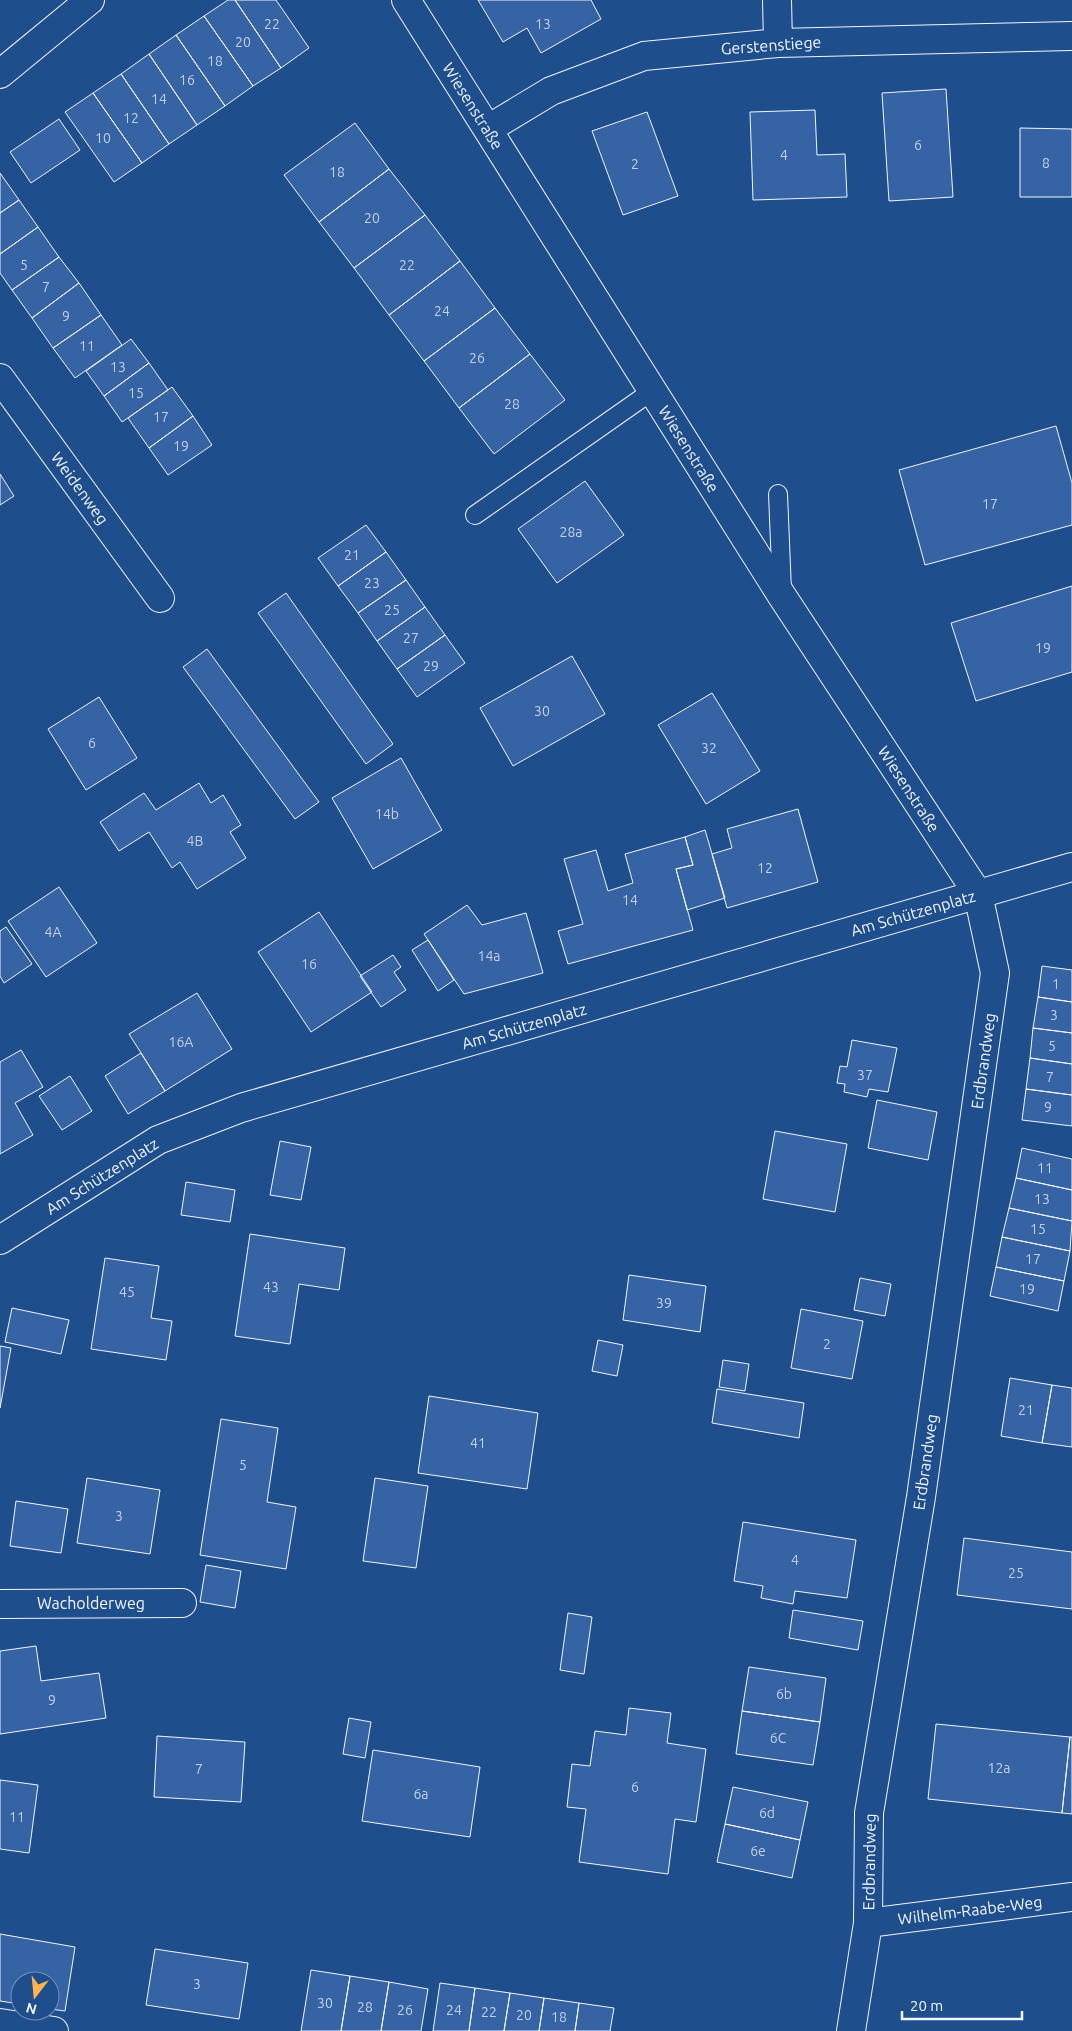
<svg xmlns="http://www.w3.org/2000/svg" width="1072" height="2031" viewBox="0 0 1072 2031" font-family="Ubuntu,sans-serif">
<rect width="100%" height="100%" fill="#1f4e8c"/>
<path fill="#3563a3" stroke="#f2f6ff" d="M 228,0 L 235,0 L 281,68 L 253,86 L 204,16 Z
M 235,0 L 276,0 L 309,48 L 281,68 Z
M 478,0 L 591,0 L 601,19 L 541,53 L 527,28 L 503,42 Z
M 204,16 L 253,86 L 225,106 L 176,35 Z
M 176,35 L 225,106 L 197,125 L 149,54 Z
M 149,54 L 197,125 L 169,144 L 121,74 Z
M 121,74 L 169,144 L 142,163 L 93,93 Z
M 946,89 L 953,197 L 889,201 L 882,93 Z
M 93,93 L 142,163 L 114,182 L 65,112 Z
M 815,110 L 817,155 L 845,154 L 847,197 L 753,200 L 750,112 Z
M 647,112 L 678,196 L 623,215 L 592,131 Z
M 59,119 L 80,150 L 31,183 L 10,152 Z
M 355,123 L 389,169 L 319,222 L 284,175 Z
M 1020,128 L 1072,129 L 1072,197 L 1020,197 Z
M 389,169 L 425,215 L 354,268 L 319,222 Z
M 0,173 L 19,200 L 0,213 Z
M 19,200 L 38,227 L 0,254 L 0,213 Z
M 425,215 L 460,261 L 389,315 L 354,268 Z
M 38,227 L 59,257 L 12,290 L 0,273 L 0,254 Z
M 59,257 L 79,283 L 32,318 L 12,290 Z
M 460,261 L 495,308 L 424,361 L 389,315 Z
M 79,283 L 101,315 L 53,348 L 32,318 Z
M 495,308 L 530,354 L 459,408 L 424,361 Z
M 101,315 L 122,345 L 75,378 L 53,348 Z
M 131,339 L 149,363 L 104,396 L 86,371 Z
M 530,354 L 565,400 L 494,454 L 459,408 Z
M 149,363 L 168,390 L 122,422 L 104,396 Z
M 172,387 L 193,416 L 149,448 L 128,418 Z
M 193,416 L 212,445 L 168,475 L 149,448 Z
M 1056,426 L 1072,483 L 1072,525 L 925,565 L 899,470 Z
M 0,474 L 14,496 L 0,505 Z
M 585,481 L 624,535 L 557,583 L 518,529 Z
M 366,525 L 386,552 L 338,586 L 318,558 Z
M 386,552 L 406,580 L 358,613 L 338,586 Z
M 406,580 L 425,607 L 377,641 L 358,613 Z
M 1072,586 L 1072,672 L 976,701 L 951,623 Z
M 286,593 L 393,744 L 366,764 L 258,613 Z
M 425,607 L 445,635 L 397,669 L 377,641 Z
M 445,635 L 465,663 L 417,697 L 397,669 Z
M 207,649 L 319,802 L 295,819 L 183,667 Z
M 572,656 L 605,714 L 513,766 L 480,708 Z
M 712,693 L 760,771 L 706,804 L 658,725 Z
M 99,697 L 137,758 L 86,790 L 48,729 Z
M 401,758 L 442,830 L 373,869 L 332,798 Z
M 199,783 L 211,803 L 223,795 L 241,825 L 230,832 L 246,858 L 197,889 L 180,862 L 172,868 L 149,832 L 119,851 L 100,822 L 144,793 L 156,810 Z
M 798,809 L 818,882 L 727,908 L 712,854 L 732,848 L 727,829 Z
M 705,830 L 725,898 L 687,910 L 676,869 L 693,865 L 685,837 Z
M 685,837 L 693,865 L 676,869 L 693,930 L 568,964 L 558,931 L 583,924 L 564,859 L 596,850 L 608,891 L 633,883 L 625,854 Z
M 59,887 L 97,943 L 46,977 L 8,921 Z
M 467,905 L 482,925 L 526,913 L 543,973 L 464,994 L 424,934 Z
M 319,912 L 372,992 L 311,1032 L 258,952 Z
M 6,927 L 32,964 L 4,983 L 0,976 L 0,931 Z
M 428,940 L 454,980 L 438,991 L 412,950 Z
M 393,955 L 401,967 L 394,972 L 406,990 L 381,1007 L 360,976 Z
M 1042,966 L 1072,970 L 1072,1002 L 1038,997 Z
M 197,993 L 232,1049 L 165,1091 L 129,1034 Z
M 1038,997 L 1072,1002 L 1072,1033 L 1033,1028 Z
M 1033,1028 L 1072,1033 L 1072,1064 L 1030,1058 Z
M 852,1040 L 897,1048 L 888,1092 L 869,1089 L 867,1097 L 844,1092 L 845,1084 L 837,1083 L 840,1066 L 847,1067 Z
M 21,1050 L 43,1087 L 15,1103 L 33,1135 L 0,1154 L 0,1062 Z
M 141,1053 L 165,1091 L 128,1114 L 105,1076 Z
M 1030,1058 L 1072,1064 L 1072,1095 L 1026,1089 Z
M 70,1076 L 92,1111 L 62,1130 L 39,1096 Z
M 1026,1089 L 1072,1095 L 1072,1126 L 1022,1120 Z
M 877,1100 L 937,1112 L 928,1160 L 868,1148 Z
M 775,1131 L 847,1144 L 835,1212 L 763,1199 Z
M 280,1141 L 311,1147 L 301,1200 L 270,1195 Z
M 1022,1148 L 1072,1159 L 1072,1190 L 1016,1178 Z
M 1016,1178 L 1072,1190 L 1072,1221 L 1009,1208 Z
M 186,1182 L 235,1190 L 230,1222 L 181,1215 Z
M 1009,1208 L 1072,1221 L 1070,1251 L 1002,1237 Z
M 250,1234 L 345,1248 L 339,1290 L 299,1284 L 290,1344 L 235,1336 Z
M 1002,1237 L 1070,1251 L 1064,1281 L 996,1267 Z
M 105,1258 L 159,1266 L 151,1318 L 172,1321 L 166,1360 L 91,1349 Z
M 996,1267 L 1064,1281 L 1058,1311 L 990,1296 Z
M 629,1275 L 706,1286 L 700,1332 L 623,1320 Z
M 860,1278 L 891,1284 L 885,1316 L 854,1310 Z
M 12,1308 L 69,1320 L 61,1354 L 5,1342 Z
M 801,1309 L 863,1321 L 852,1379 L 791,1368 Z
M 598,1340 L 623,1345 L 617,1376 L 592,1371 Z
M 0,1346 L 11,1348 L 0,1408 Z
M 723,1360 L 749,1364 L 745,1391 L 719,1387 Z
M 1010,1378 L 1052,1385 L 1042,1443 L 1001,1436 Z
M 1052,1385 L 1072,1388 L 1072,1447 L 1042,1443 Z
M 717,1389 L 804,1403 L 799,1438 L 712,1423 Z
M 429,1396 L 538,1413 L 527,1489 L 418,1473 Z
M 221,1419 L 278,1428 L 267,1502 L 296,1507 L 286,1569 L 200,1555 Z
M 87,1478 L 160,1490 L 150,1554 L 77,1543 Z
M 375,1478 L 428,1486 L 416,1568 L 363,1561 Z
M 16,1501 L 68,1509 L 61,1553 L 10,1546 Z
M 743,1522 L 856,1540 L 847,1598 L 795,1591 L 793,1604 L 761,1598 L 763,1586 L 734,1581 Z
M 964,1538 L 1072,1552 L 1072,1609 L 957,1595 Z
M 206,1565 L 241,1571 L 235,1608 L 200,1602 Z
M 793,1610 L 863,1621 L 858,1650 L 789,1638 Z
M 568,1613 L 592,1617 L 584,1674 L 560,1670 Z
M 36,1646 L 41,1681 L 99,1673 L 106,1718 L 0,1734 L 0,1651 Z
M 749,1667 L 826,1678 L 820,1722 L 742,1711 Z
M 629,1708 L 671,1713 L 667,1743 L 706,1749 L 696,1822 L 675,1819 L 668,1874 L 579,1862 L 586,1809 L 567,1807 L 572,1764 L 590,1766 L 595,1731 L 626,1735 Z
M 742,1711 L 820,1722 L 813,1765 L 736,1754 Z
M 349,1718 L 371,1722 L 365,1758 L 343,1754 Z
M 936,1724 L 1070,1737 L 1062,1813 L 928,1799 Z
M 157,1736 L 245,1742 L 241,1802 L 154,1797 Z
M 1070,1737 L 1072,1737 L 1072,1814 L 1062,1813 Z
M 373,1750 L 480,1767 L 470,1837 L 362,1821 Z
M 0,1780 L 38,1785 L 29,1853 L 0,1849 Z
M 733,1787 L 808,1802 L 800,1840 L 725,1824 Z
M 725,1824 L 800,1840 L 792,1878 L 717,1862 Z
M 0,1934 L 75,1947 L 65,2011 L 50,2009 L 50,1981 L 20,1981 L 20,2004 L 0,2001 Z
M 155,1949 L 248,1963 L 239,2019 L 146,2005 Z
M 311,1970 L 350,1976 L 341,2031 L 301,2031 Z
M 350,1976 L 389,1982 L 381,2031 L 341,2031 Z
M 389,1982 L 428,1989 L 421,2031 L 381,2031 Z
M 440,1983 L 475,1988 L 469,2031 L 433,2031 Z
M 475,1988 L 510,1993 L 504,2031 L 469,2031 Z
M 510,1993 L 544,1998 L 539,2031 L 504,2031 Z
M 544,1998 L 579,2003 L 575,2031 L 539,2031 Z
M 579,2003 L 614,2008 L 610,2031 L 575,2031 Z"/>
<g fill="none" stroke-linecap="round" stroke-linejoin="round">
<g stroke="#f2f6ff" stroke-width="20">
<path id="lane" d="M 778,494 L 782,591
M 475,515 L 652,391"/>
</g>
<g stroke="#f2f6ff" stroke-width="30">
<path id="street" d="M 406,0 L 782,596 L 978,894 L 995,973 L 921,1497 L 869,1813 L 868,1923 L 851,2031
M 777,0 L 778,43
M 0,74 L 90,0
M 488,129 L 551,91 L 644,56 L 778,43 L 1072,36
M 0,378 L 160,598
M 0,1240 L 158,1140 L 241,1108 L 1072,867
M 0,1604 L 182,1603
M 868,1923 L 1072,1897
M 0,2023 L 54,2031"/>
</g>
<use href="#lane" stroke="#1f4e8c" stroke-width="18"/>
<use href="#street" stroke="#1f4e8c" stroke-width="28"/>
</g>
<g text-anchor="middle" stroke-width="4" stroke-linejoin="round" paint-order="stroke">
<g font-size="14" fill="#c3d1e8">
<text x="272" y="29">22</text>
<text x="543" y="29">13</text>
<text x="243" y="47">20</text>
<text x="215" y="66">18</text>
<text x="187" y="85">16</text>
<text x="159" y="104">14</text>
<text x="131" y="123">12</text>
<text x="103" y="143">10</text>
<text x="918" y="150">6</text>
<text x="784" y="160">4</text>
<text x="1046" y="168">8</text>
<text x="635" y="169">2</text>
<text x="337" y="177">18</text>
<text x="372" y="223">20</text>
<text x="24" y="270">5</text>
<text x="407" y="270">22</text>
<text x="46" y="292">7</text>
<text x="442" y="316">24</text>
<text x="66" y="321">9</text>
<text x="87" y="351">11</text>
<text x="477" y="363">26</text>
<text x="118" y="372">13</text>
<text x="136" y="398">15</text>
<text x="512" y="409">28</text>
<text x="161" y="422">17</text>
<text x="181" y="451">19</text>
<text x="990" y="509">17</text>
<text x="571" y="537">28a</text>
<text x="352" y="560">21</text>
<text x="372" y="588">23</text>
<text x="392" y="615">25</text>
<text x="411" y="643">27</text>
<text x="1043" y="653">19</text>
<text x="431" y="671">29</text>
<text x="542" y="716">30</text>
<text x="92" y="748">6</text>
<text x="709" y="753">32</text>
<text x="387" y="819">14b</text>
<text x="195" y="846">4B</text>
<text x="765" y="873">12</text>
<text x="630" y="905">14</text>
<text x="53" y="937">4A</text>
<text x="489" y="961">14a</text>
<text x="309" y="969">16</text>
<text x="1056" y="989">1</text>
<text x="1054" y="1020">3</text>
<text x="181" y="1047">16A</text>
<text x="1052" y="1051">5</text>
<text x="865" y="1080">37</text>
<text x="1050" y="1082">7</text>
<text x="1048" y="1112">9</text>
<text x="1045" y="1173">11</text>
<text x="1042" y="1204">13</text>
<text x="1038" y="1234">15</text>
<text x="1033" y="1264">17</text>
<text x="271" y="1292">43</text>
<text x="1027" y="1294">19</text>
<text x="127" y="1297">45</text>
<text x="664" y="1308">39</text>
<text x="827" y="1349">2</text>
<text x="1026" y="1415">21</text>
<text x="478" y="1448">41</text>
<text x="243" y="1470">5</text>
<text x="119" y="1521">3</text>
<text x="795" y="1565">4</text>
<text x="1016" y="1578">25</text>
<text x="784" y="1699">6b</text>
<text x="52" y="1705">9</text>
<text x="778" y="1743">6C</text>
<text x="999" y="1773">12a</text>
<text x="199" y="1774">7</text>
<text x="635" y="1792">6</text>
<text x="421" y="1799">6a</text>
<text x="767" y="1818">6d</text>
<text x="17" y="1822">11</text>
<text x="758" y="1856">6e</text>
<text x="197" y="1989">3</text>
<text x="325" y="2008">30</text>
<text x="365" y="2012">28</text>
<text x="405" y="2015">26</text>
<text x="454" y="2015">24</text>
<text x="489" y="2017">22</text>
<text x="524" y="2020">20</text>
<text x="559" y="2022">18</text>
</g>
<g font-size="16" fill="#f2f6ff" stroke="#1f4e8c">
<text transform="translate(771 45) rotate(-4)" y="6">Gerstenstiege</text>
<text transform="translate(473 106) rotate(58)" y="6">Wiesenstraße</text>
<text transform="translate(689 449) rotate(58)" y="6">Wiesenstraße</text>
<text transform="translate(80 488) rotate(54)" y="6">Weidenweg</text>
<text transform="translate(909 789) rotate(57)" y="6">Wiesenstraße</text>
<text transform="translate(913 913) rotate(-16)" y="6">Am Schützenplatz</text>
<text transform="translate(524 1026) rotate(-16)" y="6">Am Schützenplatz</text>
<text transform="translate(983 1061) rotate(-82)" y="6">Erdbrandweg</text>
<text transform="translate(102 1176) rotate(-32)" y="6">Am Schützenplatz</text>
<text transform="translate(925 1462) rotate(-82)" y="6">Erdbrandweg</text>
<text x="91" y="1609">Wacholderweg</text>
<text transform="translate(869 1862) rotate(-89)" y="6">Erdbrandweg</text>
<text transform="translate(970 1910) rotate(-7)" y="6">Wilhelm-Raabe-Weg</text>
</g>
</g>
<g transform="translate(35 1996) rotate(196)"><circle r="24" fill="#1f4e8c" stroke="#7391ba"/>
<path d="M0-4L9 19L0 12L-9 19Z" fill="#ffb74d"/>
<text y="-8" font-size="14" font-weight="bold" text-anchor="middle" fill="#f2f6ff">N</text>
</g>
<path d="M902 2011v8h120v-8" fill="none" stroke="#f2f6ff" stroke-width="2.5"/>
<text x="910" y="2011" font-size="15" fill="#f2f6ff" stroke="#1f4e8c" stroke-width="4" paint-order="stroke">20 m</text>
</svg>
